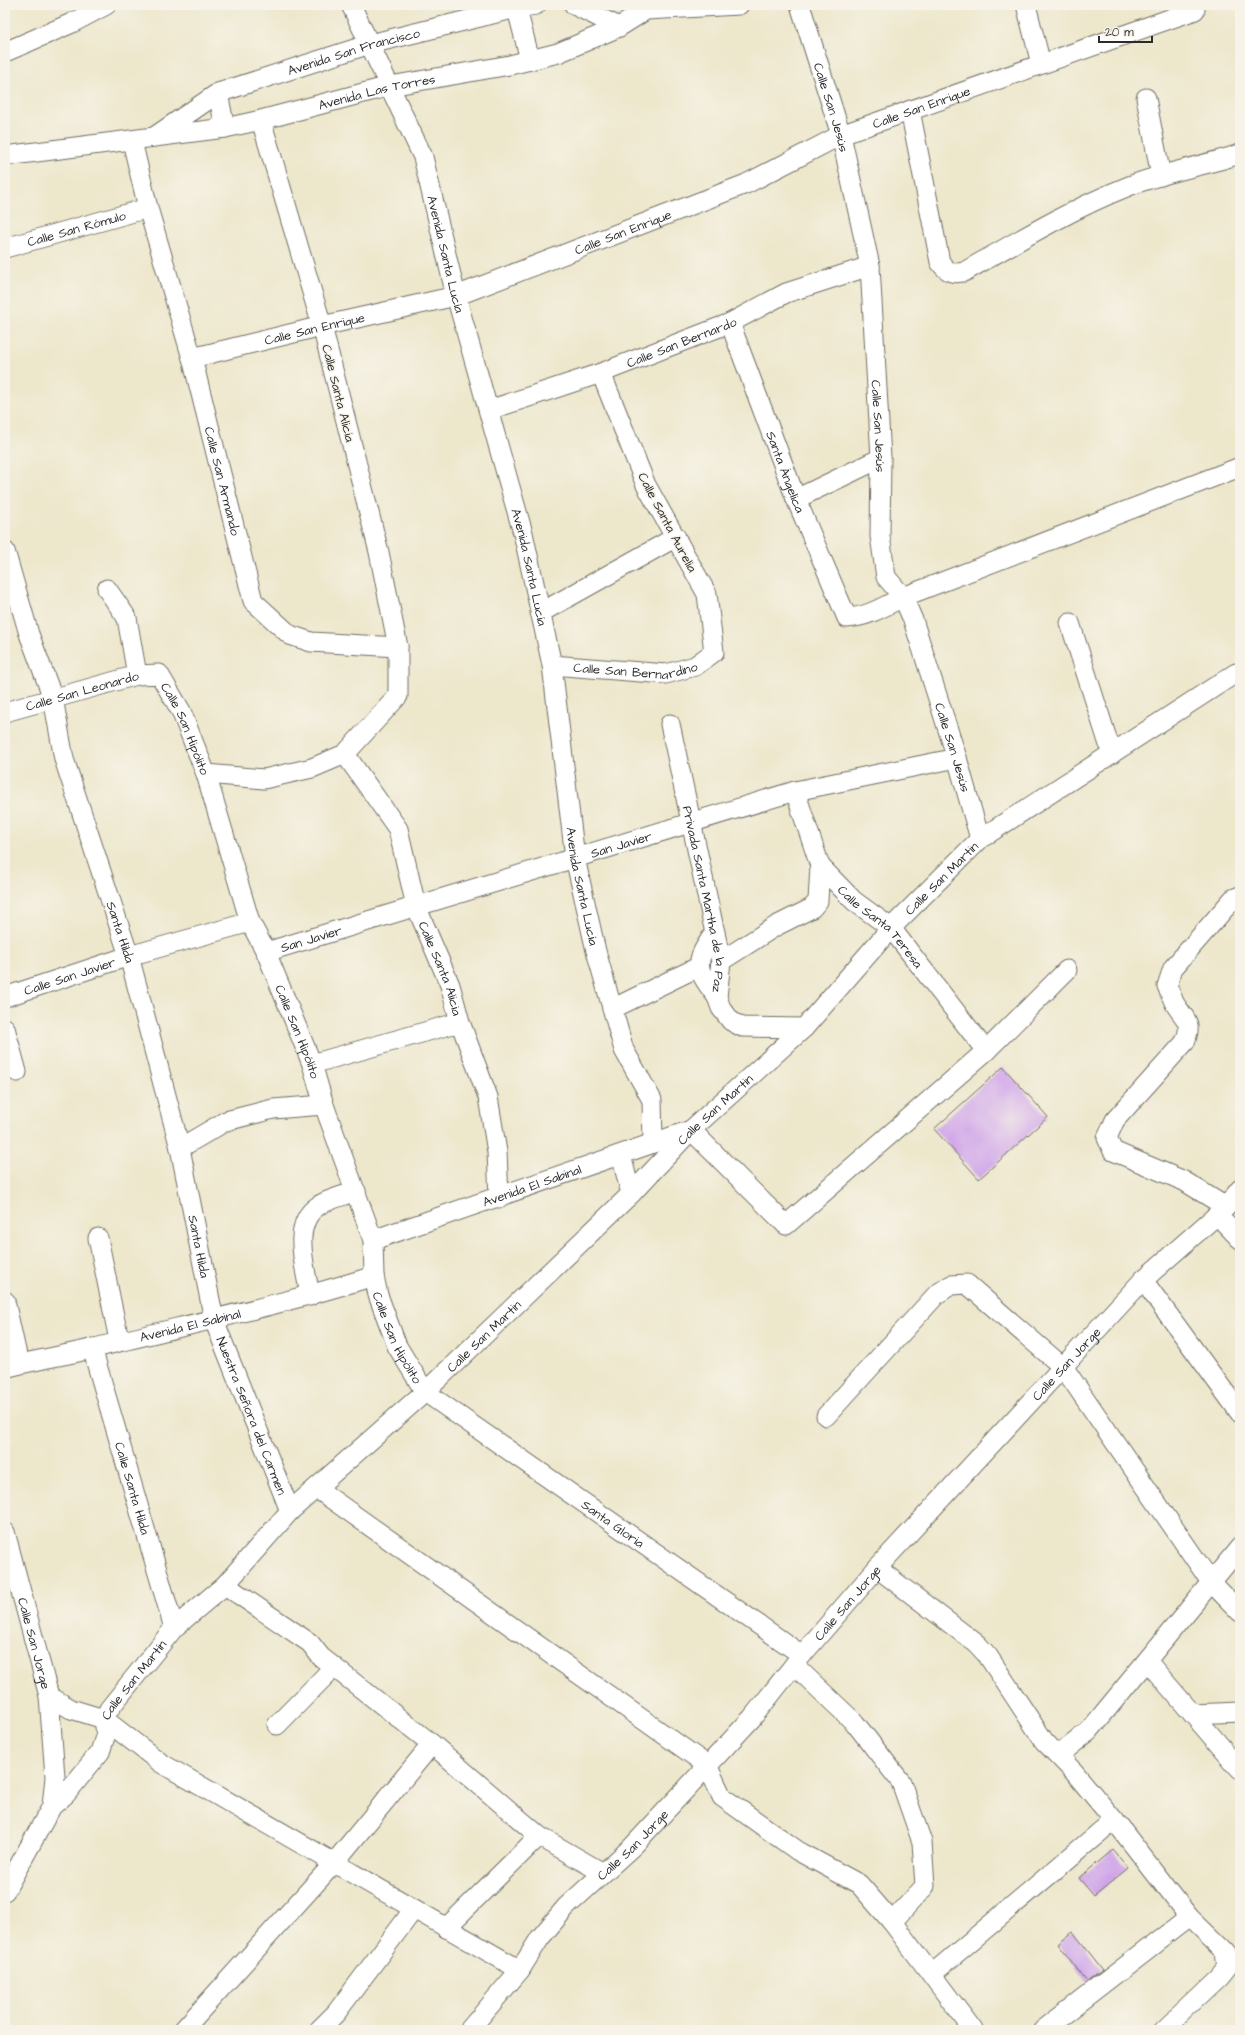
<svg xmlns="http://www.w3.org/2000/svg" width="1245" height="2035" viewBox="0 0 1245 2035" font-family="'Architects Daughter',sans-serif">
<rect width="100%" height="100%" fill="#f7f3e8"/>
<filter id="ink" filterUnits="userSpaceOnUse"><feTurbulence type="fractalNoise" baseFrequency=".025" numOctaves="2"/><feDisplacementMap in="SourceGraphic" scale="8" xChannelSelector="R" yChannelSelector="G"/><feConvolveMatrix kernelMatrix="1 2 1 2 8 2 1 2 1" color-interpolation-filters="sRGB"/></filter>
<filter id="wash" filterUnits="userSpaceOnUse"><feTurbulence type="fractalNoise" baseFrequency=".012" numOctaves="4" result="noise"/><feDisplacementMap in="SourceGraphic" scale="16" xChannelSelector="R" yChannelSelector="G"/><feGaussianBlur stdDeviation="0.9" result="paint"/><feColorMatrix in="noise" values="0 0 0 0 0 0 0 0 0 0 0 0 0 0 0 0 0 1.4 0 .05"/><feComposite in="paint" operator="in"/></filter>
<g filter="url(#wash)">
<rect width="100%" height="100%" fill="#ede7cc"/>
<g id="blocks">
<path fill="#cfa4e9" d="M 1003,1067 L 1048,1117 L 979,1179 L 934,1129 Z
M 1113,1850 L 1128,1868 L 1094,1896 L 1079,1878 Z
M 1073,1932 L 1103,1970 L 1087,1982 L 1058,1944 Z"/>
</g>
</g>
<g filter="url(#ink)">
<use href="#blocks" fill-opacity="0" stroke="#6f6d63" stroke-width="1"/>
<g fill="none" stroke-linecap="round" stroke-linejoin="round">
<g stroke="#6f6d63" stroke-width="21">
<g id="minor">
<path id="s1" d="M 351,5 L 423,157 L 456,296 L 523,533 L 552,665 L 575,858 L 596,951 L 624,1050 L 652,1100 L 653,1142"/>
<path d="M 516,5 L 530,60"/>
<path d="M 574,5 L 619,27"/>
<path id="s2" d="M 800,5 L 841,135 L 870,266 L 881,458 L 880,536 L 886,577 L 903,597 L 913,620 L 957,758 L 980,839"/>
<path d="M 1026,5 L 1041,64"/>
<path d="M 5,52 L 72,23 L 106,5"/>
<path d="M 218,93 L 225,128"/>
<path d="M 1146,98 L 1161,176"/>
<path d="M 910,110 L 940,262 C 947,272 952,274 964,272 C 1018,241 1071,209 1129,186 C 1165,172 1203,166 1240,154"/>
<path id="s3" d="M 157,135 L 218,93 L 370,44 L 517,8 L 536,5"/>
<path id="s4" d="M 132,141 L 148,208 L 192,358 L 253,601 L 290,635 L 311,642 L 398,647"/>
<path id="s5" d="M 5,156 L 225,128 L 261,120 L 390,86 L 510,65 L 558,53 L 619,27 L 646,10 L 739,5"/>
<path id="s6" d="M 5,248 L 148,208"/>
<path id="s7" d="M 730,323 L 796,499 L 847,618 C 868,617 885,606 903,597 L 1240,467"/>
<path id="s8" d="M 192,358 L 322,326 L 456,296 L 746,184 L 841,135 L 1195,10"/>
<path id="s9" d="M 489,410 L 601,373 L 730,323 L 786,293 L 870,266"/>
<path d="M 796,499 L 881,458"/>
<path id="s10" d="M 5,551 L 29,634 L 53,698 L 64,759 L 129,956 L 180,1148 L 214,1320 L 290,1511"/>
<path d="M 107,589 L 127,618 L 137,675"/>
<path d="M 540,613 L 676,537"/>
<path d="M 1070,623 L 1112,754"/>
<path id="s11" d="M 552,665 L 666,674 L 695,666 L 714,652 L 707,594 L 646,485 L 601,373"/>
<path id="s12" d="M 5,712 L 137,675 L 159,674 L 181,711 L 206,774 L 250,922 L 266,952 L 312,1064 L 324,1105 L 373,1240 L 374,1276 L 378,1295 L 397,1346 L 425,1392 L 802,1655"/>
<path id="s13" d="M 670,724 L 721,961 L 717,997 L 721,1008 L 731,1021 L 742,1027 L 804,1028"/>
<path id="s14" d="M 345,754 L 398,829 L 416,906 L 450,985 L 460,1022 L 488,1097 L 497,1152 L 499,1198"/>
<path d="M 206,774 L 264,779 L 312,768 L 345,754 L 398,696 L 398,647 L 379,552 L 322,326 L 261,120"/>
<path id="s15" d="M 795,791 L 820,866 L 854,901 L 891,928 L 986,1051"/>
<path d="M 715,932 C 694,963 694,967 717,997"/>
<path id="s16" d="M 266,952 L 795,791 L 957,758"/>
<path d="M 721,961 L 776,926 L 812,908 L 818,901 L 820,866"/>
<path id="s17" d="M 5,997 L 129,956 L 250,922"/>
<path d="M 612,1009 L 698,967"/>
<path d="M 5,1028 L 17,1072"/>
<path d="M 312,1064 L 460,1022"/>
<path d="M 180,1148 L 226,1121 L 273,1109 L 324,1105"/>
<path d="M 621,1155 L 631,1194"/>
<path d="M 1226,1207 L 1184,1181 L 1113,1151 L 1107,1138 L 1115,1120 L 1185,1042 C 1193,1021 1185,1020 1175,1004 C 1172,998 1170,992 1167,986 L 1173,968 L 1233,899 L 1240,896"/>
<path d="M 1217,1215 L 1240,1239"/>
<path d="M 98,1238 L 119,1340"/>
<path id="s18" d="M 373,1240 L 691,1130 L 786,1225 L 986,1051 L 1067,970"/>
<path d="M 1143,1280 L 1240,1413"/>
<path d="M 310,1296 C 306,1269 290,1224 318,1206 C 328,1199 344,1196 356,1191"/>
<path d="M 5,1301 L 19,1364"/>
<path id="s19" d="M 92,1348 L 174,1628"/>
<path id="s20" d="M 5,1368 C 33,1360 62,1356 91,1349 C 186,1325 281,1305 374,1276"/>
<path d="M 826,1416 L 937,1294 L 951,1285 L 967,1284 L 1064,1368 L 1211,1582 L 1240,1612"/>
<path d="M 316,1488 L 707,1765 L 722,1797 L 798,1851 L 859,1884 L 892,1922 L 973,2030"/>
<path id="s21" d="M 5,1532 L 49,1696 L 71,1709 L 104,1719 L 161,1763 L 520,1970"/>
<path d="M 877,1568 L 977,1644 L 988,1656 L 1044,1741 L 1074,1772 L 1114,1820 L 1189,1917 L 1043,2030"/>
<path d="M 225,1585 L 310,1643 L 321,1657 L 432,1744 L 539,1836 L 603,1873"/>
<path d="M 1147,1661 L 1240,1769"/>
<path d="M 794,1665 L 855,1723 L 901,1782 L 922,1842 L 925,1886 L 892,1922"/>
<path d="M 49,1696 L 55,1777 L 52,1806"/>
<path d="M 1193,1714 L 1240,1712"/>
<path d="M 277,1725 L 334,1667"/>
<path d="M 1059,1755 L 1089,1731 L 1240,1547"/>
<path id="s22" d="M 5,1891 L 52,1806 L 66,1794 L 100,1752 L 106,1734 L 104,1719 L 109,1709 L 174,1628 L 225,1585 L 290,1511 L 425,1392 L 631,1194 L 691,1130 L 804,1028 L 891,928 L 980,839 L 1236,673"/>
<path d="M 446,1928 L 539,1836"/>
<path d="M 932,1974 L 1114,1820"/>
<path d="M 183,2030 L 334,1863 L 432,1744"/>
<path d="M 319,2030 L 336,2013 L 414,1909"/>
<path id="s23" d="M 469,2030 L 520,1970 L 540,1938 L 566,1907 L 633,1846 L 752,1718 L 802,1655 L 877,1568 L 1143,1280 L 1226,1207 L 1240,1189"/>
<path d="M 1163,2030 L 1220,1976 L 1228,1966 L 1226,1953 L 1189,1917"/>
</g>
</g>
<use href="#minor" stroke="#fff" stroke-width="19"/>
</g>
</g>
<g text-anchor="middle" stroke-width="3" stroke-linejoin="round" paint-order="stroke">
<g font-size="13" fill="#2b2b2b" stroke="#f7f3e8">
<text dy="5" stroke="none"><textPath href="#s3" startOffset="216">Avenida San Francisco</textPath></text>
<text dy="5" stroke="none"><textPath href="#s5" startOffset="378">Avenida Las Torres</textPath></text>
<text dy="5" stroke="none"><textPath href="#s8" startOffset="774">Calle San Enrique</textPath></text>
<text dy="5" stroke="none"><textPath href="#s2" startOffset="107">Calle San Jesús</textPath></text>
<text dy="5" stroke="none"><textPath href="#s6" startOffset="74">Calle San Rómulo</textPath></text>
<text dy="5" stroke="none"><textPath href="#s8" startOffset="450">Calle San Enrique</textPath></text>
<text dy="5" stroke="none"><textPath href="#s1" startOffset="268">Avenida Santa Lucía</textPath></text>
<text dy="5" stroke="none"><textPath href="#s8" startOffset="126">Calle San Enrique</textPath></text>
<text dy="5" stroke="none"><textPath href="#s9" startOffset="204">Calle San Bernardo</textPath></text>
<text transform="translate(339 393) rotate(76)" y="5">Calle Santa Alicia</text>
<text dy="5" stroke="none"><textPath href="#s2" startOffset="431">Calle San Jesús</textPath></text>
<text dy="5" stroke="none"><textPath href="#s7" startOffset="159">Santa Ángelica</textPath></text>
<text dy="5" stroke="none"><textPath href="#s4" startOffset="352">Calle San Armando</textPath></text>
<text transform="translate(668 522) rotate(62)" y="5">Calle Santa Aurelia</text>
<text dy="5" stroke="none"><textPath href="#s1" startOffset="592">Avenida Santa Lucía</textPath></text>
<text dy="5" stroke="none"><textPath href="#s11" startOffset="84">Calle San Bernardino</textPath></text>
<text dy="5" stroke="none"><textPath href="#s12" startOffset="80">Calle San Leonardo</textPath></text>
<text dy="5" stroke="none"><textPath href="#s12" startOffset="220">Calle San Hipólito</textPath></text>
<text dy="5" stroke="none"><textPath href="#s2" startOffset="767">Calle San Jesús</textPath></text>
<text dy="5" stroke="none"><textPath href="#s16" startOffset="371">San Javier</textPath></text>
<text dy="5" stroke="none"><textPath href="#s22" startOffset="1393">Calle San Martin</textPath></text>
<text dy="5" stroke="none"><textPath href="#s1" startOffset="916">Avenida Santa Lucía</textPath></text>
<text dy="5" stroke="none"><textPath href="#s13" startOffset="179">Privada Santa Martha de la Paz</textPath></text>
<text dy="5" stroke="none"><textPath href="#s15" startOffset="165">Calle Santa Teresa</textPath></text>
<text dy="5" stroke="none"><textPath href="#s10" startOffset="399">Santa Hilda</textPath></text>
<text dy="5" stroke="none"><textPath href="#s16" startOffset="47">San Javier</textPath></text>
<text dy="5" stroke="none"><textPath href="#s14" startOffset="238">Calle Santa Alicia</textPath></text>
<text dy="5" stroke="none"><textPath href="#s17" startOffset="68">Calle San Javier</textPath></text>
<text dy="5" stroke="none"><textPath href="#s12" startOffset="544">Calle San Hipólito</textPath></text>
<text dy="5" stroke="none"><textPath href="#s22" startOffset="1069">Calle San Martin</textPath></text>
<text dy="5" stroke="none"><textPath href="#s18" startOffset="168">Avenida El Sabinal</textPath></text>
<text dy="5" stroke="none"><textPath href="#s10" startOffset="723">Santa Hilda</textPath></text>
<text dy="5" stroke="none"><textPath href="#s20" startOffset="190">Avenida El Sabinal</textPath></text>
<text dy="5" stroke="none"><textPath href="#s22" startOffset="745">Calle San Martin</textPath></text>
<text dy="5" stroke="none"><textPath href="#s12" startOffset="868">Calle San Hipólito</textPath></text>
<text dy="5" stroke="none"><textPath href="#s23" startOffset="896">Calle San Jorge</textPath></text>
<text dy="5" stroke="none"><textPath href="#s10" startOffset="901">Nuestra Señora del Carmen</textPath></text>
<text dy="5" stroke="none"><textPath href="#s19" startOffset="146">Calle Santa Hilda</textPath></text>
<text dy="5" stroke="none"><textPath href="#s12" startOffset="1159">Santa Gloria</textPath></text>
<text dy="5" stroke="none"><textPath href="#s23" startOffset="572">Calle San Jorge</textPath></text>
<text dy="5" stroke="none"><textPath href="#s21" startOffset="115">Calle San Jorge</textPath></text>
<text dy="5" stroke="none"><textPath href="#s22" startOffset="253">Calle San Martín</textPath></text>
<text dy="5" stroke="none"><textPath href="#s23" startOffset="248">Calle San Jorge</textPath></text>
</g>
</g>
<rect width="1245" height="2035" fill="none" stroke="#f7f3e8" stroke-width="20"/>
<path d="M1099 36v6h53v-6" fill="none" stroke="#2b2b2b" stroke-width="2"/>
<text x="1105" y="36" font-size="12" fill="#2b2b2b" stroke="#f7f3e8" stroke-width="3" paint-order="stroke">20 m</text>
</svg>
